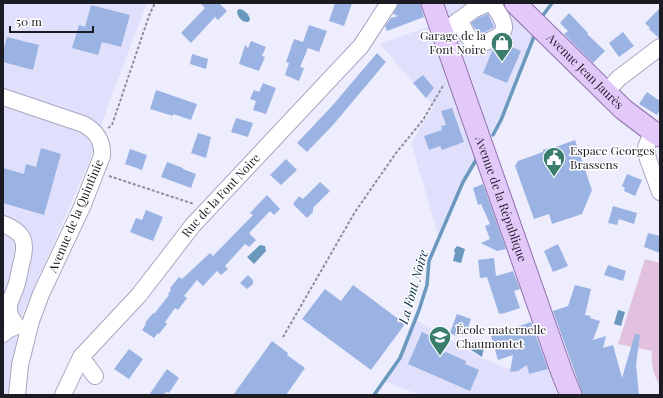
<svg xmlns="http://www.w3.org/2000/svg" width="663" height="398" viewBox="0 0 663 398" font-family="'Playfair Display',serif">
<rect width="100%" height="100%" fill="#ededfe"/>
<path fill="#e0e0fc" d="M 3,3 L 147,3 L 112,95 L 89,162 L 21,318 L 10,378 L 9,395 L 3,395 Z
M 441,3 L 503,3 L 535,35 L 501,120 L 493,135 L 463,182 L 439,238 L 411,143 L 435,105 L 426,98 L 380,44 L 446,20 Z
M 416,320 L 485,360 L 510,369 L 531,353 L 543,349 L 558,395 L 420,395 L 384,381 L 400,358 Z"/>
<path fill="#e1c1dd" d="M 645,259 L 660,263 L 660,386 C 653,373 651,366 652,351 L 618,344 Z"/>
<path fill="#6a99bd" d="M 239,9 C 244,9 250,15 250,20 L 248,22 C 243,23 237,17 237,11 Z
M 260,245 L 265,246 L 266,251 L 254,264 L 247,257 Z
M 457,246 L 465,249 L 461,263 L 453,261 L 455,253 L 454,250 Z
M 618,310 L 625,312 L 621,326 L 614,324 Z
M 472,342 L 484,348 L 482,357 L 468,348 Z"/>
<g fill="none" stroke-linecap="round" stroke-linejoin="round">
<path stroke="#6a99bd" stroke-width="3.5" d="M 541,18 L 552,3
M 493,135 L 501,120 L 535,34
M 374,395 L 400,358 L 419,310 L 427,285 L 429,261 L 463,182 L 476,160"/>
</g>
<path fill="#9bb3e3" d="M 200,3 L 219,3 L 227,11 L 218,20 L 215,17 L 191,43 L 181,33 L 205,8 Z
M 335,3 L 352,3 L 344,26 L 329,21 Z
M 398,3 L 420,3 L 424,17 L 387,31 L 385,26 L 391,18 L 398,16 L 393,14 Z
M 91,5 L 130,15 L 121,47 L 102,42 L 98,55 L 72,48 L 79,25 L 85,27 Z
M 660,8 L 660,38 L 659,38 L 649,29 L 650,28 L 645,23 Z
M 569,13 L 588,33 L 587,34 L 605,51 L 593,63 L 564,34 L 568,31 L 560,23 Z
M 488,14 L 494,27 L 483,33 L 479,34 L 471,23 L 478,18 Z
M 309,25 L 327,31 L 319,52 L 308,48 L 300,67 L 304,68 L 299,81 L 285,75 L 289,63 L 286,62 L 294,39 L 303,42 Z
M 623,32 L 634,46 L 619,57 L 609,43 Z
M 7,37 L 39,45 L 33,70 L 3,62 L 3,51 Z
M 251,41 L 266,47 L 262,56 L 265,57 L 259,71 L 239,64 L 245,45 L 248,48 Z
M 505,44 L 521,51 L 507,83 L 483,73 L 492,51 Z
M 377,53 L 386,62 L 333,125 L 307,152 L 297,143 L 332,106 Z
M 192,54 L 208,59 L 206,69 L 190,64 Z
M 423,75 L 434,88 L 426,98 L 413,83 Z
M 263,83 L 276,88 L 266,114 L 253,110 L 256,101 L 250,99 L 254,90 L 259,92 Z
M 156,90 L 197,104 L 191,120 L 173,114 L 173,116 L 150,109 Z
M 647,92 L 660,101 L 660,110 L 657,115 L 639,104 Z
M 452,108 L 464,142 L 442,150 L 440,146 L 429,150 L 424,136 L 442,130 L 441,126 L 446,125 L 441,111 Z
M 236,118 L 253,123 L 248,137 L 231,132 Z
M 198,133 L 211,137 L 206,158 L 191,153 Z
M 575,140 L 592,190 L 582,214 L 552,224 L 549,214 L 534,219 L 515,166 L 518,161 L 543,152 L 543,150 L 549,148 L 550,149 Z
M 41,148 L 61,154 L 44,215 L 3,203 L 3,168 L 24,174 L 26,164 L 36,167 Z
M 130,149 L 147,155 L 142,170 L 125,164 Z
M 286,159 L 297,170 L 281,185 L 270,175 Z
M 167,162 L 183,168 L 183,169 L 196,174 L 191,188 L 161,177 Z
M 627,174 L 642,180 L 635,196 L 624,191 L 625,188 L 622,186 Z
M 320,182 L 330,191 L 313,208 L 313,212 L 307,218 L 293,204 L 299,196 L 303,199 Z
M 483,184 L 506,249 L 497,251 L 481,243 L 490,239 L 485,226 L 490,224 L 481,204 L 478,205 L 473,188 Z
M 267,195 L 280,209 L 274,215 L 270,211 L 249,233 L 256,240 L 249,247 L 245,244 L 225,266 L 228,269 L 221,275 L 217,271 L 203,286 L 197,280 L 184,296 L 187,298 L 178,310 L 175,308 L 165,322 L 167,324 L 159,334 L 158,333 L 154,338 L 142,330 L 146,324 L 145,323 L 153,313 L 154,314 L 169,295 L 168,294 L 171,290 L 170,288 L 179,277 L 182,279 L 210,253 L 213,256 L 253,215 L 250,213 Z
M 613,206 L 637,213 L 634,224 L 619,219 L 617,225 L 608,223 Z
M 146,210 L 163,217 L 153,241 L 130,232 L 136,218 L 142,220 Z
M 648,233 L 660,236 L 660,253 L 644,247 Z
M 558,244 L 568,266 L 553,272 L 544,251 Z
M 494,258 L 496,276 L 513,271 L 520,289 L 514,291 L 520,308 L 502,314 L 502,313 L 499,314 L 487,277 L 480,278 L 478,260 Z
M 608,265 L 626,271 L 623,281 L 604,275 Z
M 248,275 L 253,280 L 253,284 L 247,289 L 240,283 Z
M 353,285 L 405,324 L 371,370 L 302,319 L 325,289 L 341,301 Z
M 575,285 L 591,289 L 585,315 L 591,316 L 590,318 L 600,321 L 593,340 L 606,336 L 603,348 L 613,345 L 622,378 L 635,334 L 640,335 L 636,365 L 639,395 L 583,395 L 553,311 L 568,306 Z
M 457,314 L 471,319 L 467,330 L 456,336 L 450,333 Z
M 531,322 L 548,369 L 529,374 L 527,365 L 518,371 L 510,372 L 513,355 L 498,360 L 491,336 Z
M 422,332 L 444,342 L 437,346 L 441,354 L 446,352 L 466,361 L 465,364 L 479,370 L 470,391 L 408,364 Z
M 272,341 L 288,353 L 287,355 L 305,368 L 286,395 L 233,395 Z
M 129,349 L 143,359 L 129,379 L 114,369 Z
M 167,369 L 179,378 L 169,393 L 166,392 L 164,395 L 149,395 Z"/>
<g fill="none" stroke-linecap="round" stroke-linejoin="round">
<g stroke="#a7a7c1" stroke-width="18">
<g id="minor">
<path d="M 459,20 C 469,37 471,51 493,39 C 498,37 503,34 504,28 C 505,20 496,10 492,3"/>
<path d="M 450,27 L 473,10 L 488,3"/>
<path d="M 605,93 L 619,78 L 660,47"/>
<path d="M 3,97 L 83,124 C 96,131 103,140 102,156 L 82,207 L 41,294 L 31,321 L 20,365 L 17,395"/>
<path d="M 652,131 L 646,148 L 648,159 L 660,192"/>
<path d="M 3,224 C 26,233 27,243 21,265 C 19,273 18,282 15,289 C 13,295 8,303 9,310 C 9,316 13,321 17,326 L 7,330 L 3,334"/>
<path d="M 81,357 L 95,376"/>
<path id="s1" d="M 63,395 L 81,357 L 139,295 L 193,225 L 361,46 L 389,3"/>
</g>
</g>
<g stroke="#9173ac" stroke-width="23">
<g id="major">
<path id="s2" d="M 432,3 L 562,373 L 571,395"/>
<path id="s3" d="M 515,3 L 623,109 L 652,131 L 660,136"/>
</g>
</g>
<path stroke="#8e8e9c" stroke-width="2" stroke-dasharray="3 2" stroke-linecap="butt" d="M 108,128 L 112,125 L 150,13 L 155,3
M 109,176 L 194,204
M 283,337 L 355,212 L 396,153 L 423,120 L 444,84"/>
<use href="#minor" stroke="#fff" stroke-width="16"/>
<use href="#major" stroke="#e3c8fa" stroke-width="21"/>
</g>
<defs>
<g id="shop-pin" transform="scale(1.15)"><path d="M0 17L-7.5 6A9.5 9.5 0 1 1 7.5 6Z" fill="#3b7d6d" stroke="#fff"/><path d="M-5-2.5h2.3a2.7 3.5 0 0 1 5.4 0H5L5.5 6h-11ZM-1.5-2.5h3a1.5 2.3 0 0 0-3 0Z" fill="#fff"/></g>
<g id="civic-pin" transform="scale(1.15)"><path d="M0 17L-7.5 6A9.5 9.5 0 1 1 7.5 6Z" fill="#3b7d6d" stroke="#fff"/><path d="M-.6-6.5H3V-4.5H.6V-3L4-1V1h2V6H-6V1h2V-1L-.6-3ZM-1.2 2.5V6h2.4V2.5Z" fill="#fff"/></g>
<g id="school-pin" transform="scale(1.15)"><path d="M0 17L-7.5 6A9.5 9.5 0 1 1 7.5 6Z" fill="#3b7d6d" stroke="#fff"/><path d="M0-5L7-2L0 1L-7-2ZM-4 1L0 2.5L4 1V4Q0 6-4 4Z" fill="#fff"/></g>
</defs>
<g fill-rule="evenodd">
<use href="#shop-pin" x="502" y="43"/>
<use href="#civic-pin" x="554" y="158"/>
<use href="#school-pin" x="440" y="337"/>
</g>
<g text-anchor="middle" stroke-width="3" stroke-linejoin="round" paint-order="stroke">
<g font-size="12" fill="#1b1b24" stroke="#fff" text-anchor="start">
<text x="486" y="40" text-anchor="end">Garage de la<tspan x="486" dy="14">Font Noire</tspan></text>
<text x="570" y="155">Espace Georges<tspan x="570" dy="14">Brassens</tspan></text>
<text x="456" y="334">École maternelle<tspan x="456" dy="14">Chaumontet</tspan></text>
</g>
<g font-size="12" fill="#1b1b24" stroke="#fff">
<text dy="4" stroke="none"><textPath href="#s3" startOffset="98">Avenue Jean Jaurès</textPath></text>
<text dy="4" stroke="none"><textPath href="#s1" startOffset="256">Rue de la Font Noire</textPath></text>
<text dy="4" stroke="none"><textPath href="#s2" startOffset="208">Avenue de la République</textPath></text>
<text transform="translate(76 216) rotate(-67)" y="4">Avenue de la Quintinie</text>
</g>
<g font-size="13" font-style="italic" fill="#062e47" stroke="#fff">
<text transform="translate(413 287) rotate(-74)" y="5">La Font Noire</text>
</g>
</g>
<rect width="663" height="398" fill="none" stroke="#1b1b24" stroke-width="8"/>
<path d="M10 26v6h83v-6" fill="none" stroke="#1b1b24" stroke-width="2"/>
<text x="16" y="26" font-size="12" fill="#1b1b24" stroke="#ffffff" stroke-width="3" paint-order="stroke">50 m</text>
</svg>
